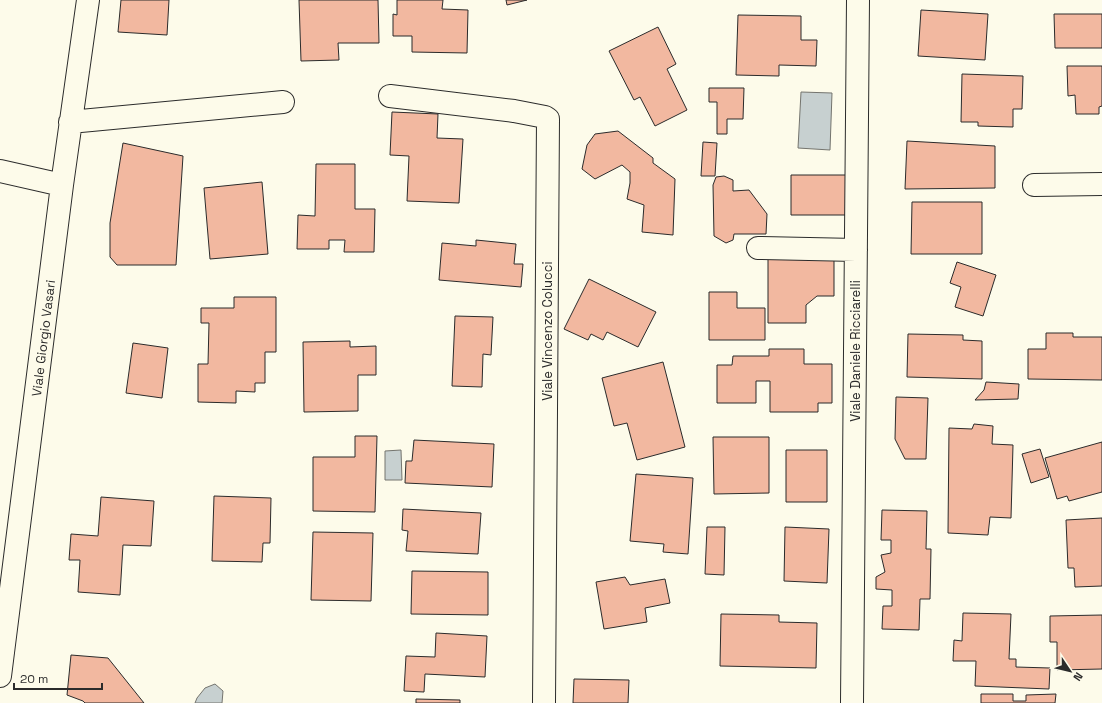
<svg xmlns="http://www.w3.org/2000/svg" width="1102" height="703" viewBox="0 0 1102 703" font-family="'Space Grotesk',sans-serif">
<rect width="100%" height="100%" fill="#fdfbea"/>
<path fill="#c7d0d0" stroke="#74746e" d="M 801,92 L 832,93 L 830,150 L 798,148 Z
M 401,450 L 402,480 L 385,480 L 385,451 Z
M 215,684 L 223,691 L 222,703 L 195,703 L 197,698 L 205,688 Z"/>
<path fill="#f2b8a0" stroke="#2b2b2b" d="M 121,0 L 169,0 L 167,35 L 118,32 Z
M 299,0 L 378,0 L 379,43 L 338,43 L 339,60 L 301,61 Z
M 397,0 L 443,0 L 442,9 L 468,10 L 467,53 L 412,52 L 412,36 L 393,36 L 393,14 L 397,15 Z
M 506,0 L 527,0 L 507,5 Z
M 921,10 L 988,14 L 985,60 L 918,56 Z
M 1054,14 L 1102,14 L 1102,48 L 1055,48 Z
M 738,15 L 801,16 L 801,40 L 817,40 L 816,66 L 779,65 L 779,76 L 736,75 Z
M 658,27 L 676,64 L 667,69 L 687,110 L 655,126 L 640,97 L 634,100 L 609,51 Z
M 1067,66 L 1102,66 L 1102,106 L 1099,107 L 1099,114 L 1076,114 L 1075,95 L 1068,96 Z
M 962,74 L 1023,76 L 1022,109 L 1013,109 L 1013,127 L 978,126 L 978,122 L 961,122 Z
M 709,88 L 744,88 L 743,119 L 727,119 L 727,134 L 717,134 L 717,102 L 709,102 Z
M 392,112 L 438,114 L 437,138 L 463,139 L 459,203 L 407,201 L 409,156 L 390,155 Z
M 618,131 L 653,158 L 653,163 L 675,179 L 673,235 L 642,232 L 644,205 L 627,199 L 630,183 L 630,172 L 622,165 L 595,179 L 582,169 L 587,145 L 595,134 Z
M 907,141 L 995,146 L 995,188 L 905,189 Z
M 703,142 L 717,143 L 715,176 L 701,176 Z
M 123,143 L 183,156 L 176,265 L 117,265 L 110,257 L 110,223 Z
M 316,164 L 355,164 L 355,209 L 375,209 L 374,252 L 344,252 L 345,240 L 329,240 L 329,249 L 297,249 L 298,215 L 315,216 Z
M 791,175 L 847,175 L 846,215 L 791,215 Z
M 724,176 L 733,180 L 733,191 L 749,190 L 767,214 L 766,234 L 734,234 L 733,240 L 726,243 L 714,236 L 713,185 L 716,177 Z
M 262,182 L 268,254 L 210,259 L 204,188 Z
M 912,202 L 982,202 L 982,254 L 911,254 Z
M 476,240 L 516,244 L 514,264 L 523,264 L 521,287 L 439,280 L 442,243 L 476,246 Z
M 768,259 L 834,259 L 834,296 L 817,296 L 806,305 L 806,323 L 768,323 Z
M 957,262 L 996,275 L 983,316 L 955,307 L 961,287 L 950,283 Z
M 589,279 L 656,312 L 638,347 L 607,332 L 603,340 L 591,334 L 588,340 L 564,329 Z
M 709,292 L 737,292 L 737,308 L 765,308 L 765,340 L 709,340 Z
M 234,297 L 276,297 L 276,352 L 265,352 L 265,383 L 255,383 L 255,392 L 236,391 L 236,403 L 198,402 L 198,364 L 208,364 L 209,323 L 201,323 L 201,308 L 234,308 Z
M 455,316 L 493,317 L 491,355 L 483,354 L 482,387 L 452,386 Z
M 1046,333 L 1073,333 L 1073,337 L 1102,337 L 1102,380 L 1028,379 L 1028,349 L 1046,349 Z
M 908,334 L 963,335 L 963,340 L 982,341 L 982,379 L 907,377 Z
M 350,341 L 350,347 L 376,346 L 376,375 L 358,375 L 358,411 L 304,412 L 303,342 Z
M 133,343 L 168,348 L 162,398 L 126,393 Z
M 769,349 L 804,349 L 804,364 L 832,364 L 832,403 L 818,403 L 818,412 L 770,412 L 770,381 L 756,381 L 756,403 L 717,403 L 717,365 L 732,365 L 733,356 L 769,356 Z
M 663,362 L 685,447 L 637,460 L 627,423 L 614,426 L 602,378 Z
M 986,382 L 1019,384 L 1018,399 L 975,400 L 984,390 Z
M 896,397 L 928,398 L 926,459 L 905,459 L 895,439 Z
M 974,424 L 993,426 L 992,444 L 1013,445 L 1011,518 L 990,517 L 988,535 L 948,533 L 949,428 L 972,429 Z
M 355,436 L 377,436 L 375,512 L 313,511 L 313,457 L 355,457 Z
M 713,437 L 769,437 L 769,493 L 714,494 Z
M 414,440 L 494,444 L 492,487 L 405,483 L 406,461 L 412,461 Z
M 1102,442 L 1102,492 L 1069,501 L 1067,496 L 1057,499 L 1045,458 Z
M 1040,449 L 1049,477 L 1031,483 L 1022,454 Z
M 786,450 L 827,450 L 827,502 L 786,502 Z
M 636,474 L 693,478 L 688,554 L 663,552 L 664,544 L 630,541 Z
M 214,496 L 271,498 L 270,543 L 263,543 L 262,562 L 212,561 Z
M 101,497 L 154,501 L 151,546 L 123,545 L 120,595 L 78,592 L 80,560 L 69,560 L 71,534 L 98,536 Z
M 403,509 L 481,513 L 478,554 L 406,551 L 408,531 L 402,530 Z
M 882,510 L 927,511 L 926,549 L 931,549 L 930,599 L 920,599 L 919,630 L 882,629 L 883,606 L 892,606 L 892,590 L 876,589 L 876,577 L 885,572 L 881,555 L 891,553 L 891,540 L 881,540 Z
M 1102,518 L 1102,586 L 1075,587 L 1074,568 L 1068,568 L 1066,520 Z
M 707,527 L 725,527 L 724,575 L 705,574 Z
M 785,527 L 829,529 L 827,583 L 784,581 Z
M 313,532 L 373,533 L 371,601 L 311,600 Z
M 412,571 L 488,572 L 488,615 L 411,614 Z
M 625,577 L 630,585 L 665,579 L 670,603 L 645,608 L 647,622 L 604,629 L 596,582 Z
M 963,613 L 1011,614 L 1009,659 L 1016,659 L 1016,667 L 1050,668 L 1049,689 L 975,686 L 976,661 L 953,661 L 954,640 L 962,641 Z
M 721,614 L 779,615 L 779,622 L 817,623 L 816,668 L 720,666 Z
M 1102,615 L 1102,669 L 1057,670 L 1057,642 L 1050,642 L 1050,616 Z
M 436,633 L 487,636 L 485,677 L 425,674 L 424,692 L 404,691 L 406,656 L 435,657 Z
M 71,655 L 108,658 L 144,703 L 85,703 L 83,701 L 67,695 Z
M 574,679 L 629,680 L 628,703 L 573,703 Z
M 981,694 L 1013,694 L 1013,701 L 1026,701 L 1026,695 L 1056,694 L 1055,703 L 981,703 Z
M 416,699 L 460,700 L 460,703 L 416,703 Z"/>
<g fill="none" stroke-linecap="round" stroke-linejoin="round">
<g stroke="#2b2b2b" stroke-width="24">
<path id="street" d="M 390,96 L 514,111 L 545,117 L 548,119 L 544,703
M 70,122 L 283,102
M 0,171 L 62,185
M 1034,185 L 1102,184
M 758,248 L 856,250
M 0,676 L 62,185 L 88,0
M 852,703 L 858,0"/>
</g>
<use href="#street" stroke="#fdfbea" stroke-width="22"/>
</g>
<g text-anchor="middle" stroke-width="3" stroke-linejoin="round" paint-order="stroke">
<g font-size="13" fill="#2b2b2b" stroke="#fdfbea">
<text transform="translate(547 331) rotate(-90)" y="5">Viale Vincenzo Colucci</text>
<text transform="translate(43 338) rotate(-83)" y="5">Viale Giorgio Vasari</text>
<text transform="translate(855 351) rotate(-90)" y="5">Viale Daniele Ricciarelli</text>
</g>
</g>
<g transform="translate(1070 671) rotate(125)" stroke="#fdfbea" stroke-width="3" paint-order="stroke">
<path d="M0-3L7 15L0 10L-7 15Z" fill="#2b2b2b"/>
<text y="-6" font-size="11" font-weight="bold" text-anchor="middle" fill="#2b2b2b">N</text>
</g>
<path d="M14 683v6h88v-6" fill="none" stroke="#2b2b2b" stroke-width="2"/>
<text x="20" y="683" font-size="12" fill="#2b2b2b" stroke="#fdfbea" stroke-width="3" paint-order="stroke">20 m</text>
</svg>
